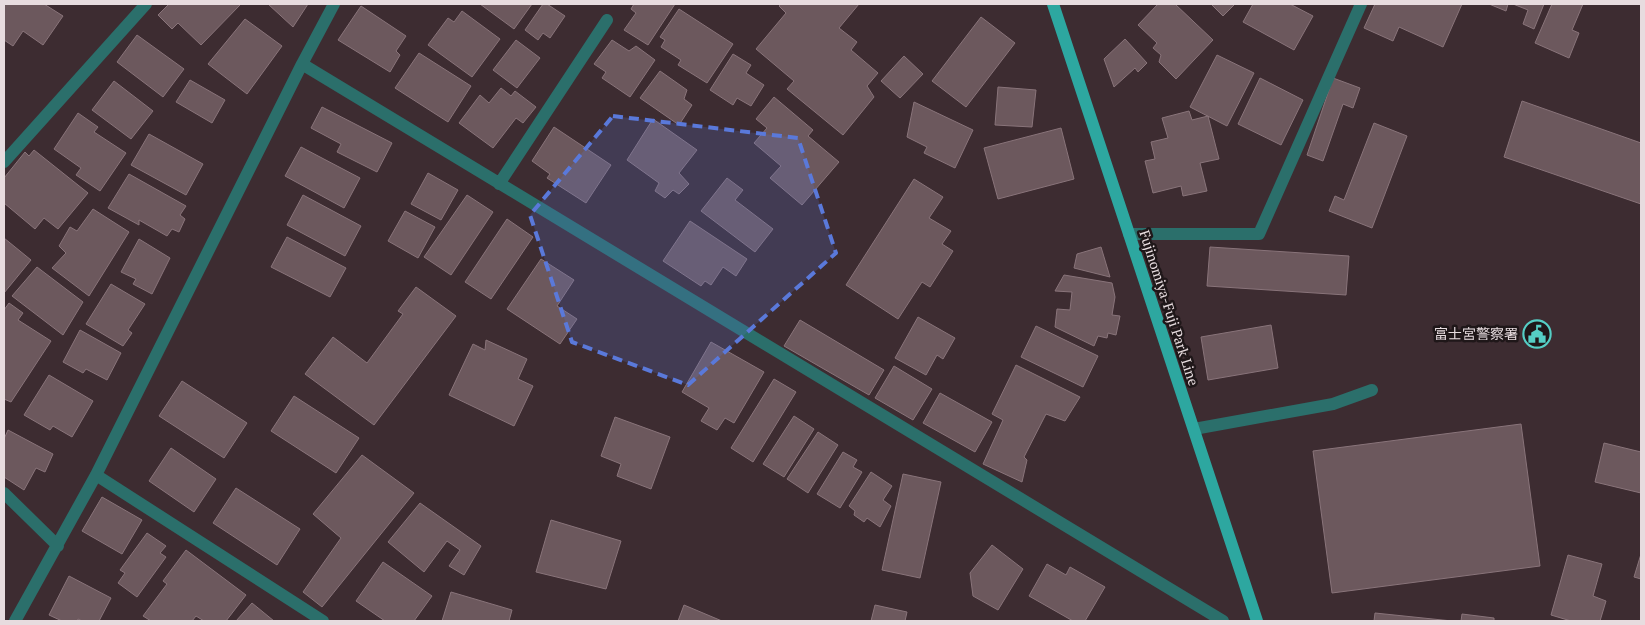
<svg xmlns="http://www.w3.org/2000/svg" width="1645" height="625" viewBox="0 0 1645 625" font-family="'PT Serif','Noto Sans JP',serif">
<rect width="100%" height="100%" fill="#3d2c31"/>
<path fill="#6c585d" stroke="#89747a" d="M 4,4 L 44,4 L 63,16 L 43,45 L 23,31 L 13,46 L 4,40 Z
M 169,4 L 239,4 L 240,5 L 201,45 L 178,23 L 172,29 L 158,15 Z
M 268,4 L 308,4 L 293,27 Z
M 480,4 L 532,4 L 514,29 Z
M 543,4 L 547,4 L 565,16 L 550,38 L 543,33 L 538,40 L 525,30 Z
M 634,4 L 675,4 L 648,45 L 624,30 L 636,13 L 631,9 Z
M 781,4 L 859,4 L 839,28 L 857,42 L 851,50 L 878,73 L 867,86 L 874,97 L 843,135 L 787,89 L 794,81 L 756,49 L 786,13 L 779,6 Z
M 1158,4 L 1175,4 L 1213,40 L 1176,79 L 1159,62 L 1161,55 L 1153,48 L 1157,43 L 1138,25 Z
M 1211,4 L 1235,4 L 1223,16 Z
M 1253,4 L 1290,4 L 1313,16 L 1294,50 L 1243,22 Z
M 1375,4 L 1462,4 L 1443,47 L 1399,27 L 1393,41 L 1364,28 Z
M 1489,4 L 1508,4 L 1506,11 Z
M 1513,4 L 1544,4 L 1534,29 L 1523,24 L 1528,10 Z
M 1552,4 L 1583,4 L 1572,30 L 1579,33 L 1569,58 L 1535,43 Z
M 361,6 L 406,36 L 396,51 L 400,55 L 390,72 L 338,40 Z
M 679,9 L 733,44 L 707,83 L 678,65 L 681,60 L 661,47 L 665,40 L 660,37 Z
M 462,11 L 500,39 L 472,77 L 428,45 L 448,18 L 454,22 Z
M 981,17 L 1015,43 L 966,107 L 932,81 Z
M 245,19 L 282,46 L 247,94 L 208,64 Z
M 137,35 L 184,69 L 163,97 L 117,62 Z
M 1125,39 L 1147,63 L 1138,72 L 1135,68 L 1114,87 L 1104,59 Z
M 516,40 L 540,58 L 517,88 L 493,70 Z
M 612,40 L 629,51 L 636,46 L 655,60 L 630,97 L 602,78 L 606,72 L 594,64 Z
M 419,53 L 471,86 L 448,122 L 395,88 Z
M 733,54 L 751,65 L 746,73 L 764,85 L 751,106 L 737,98 L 733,105 L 710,90 Z
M 1217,55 L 1254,73 L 1227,126 L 1190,107 Z
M 904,56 L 923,74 L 900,98 L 881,81 Z
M 660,71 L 687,90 L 684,99 L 692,105 L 679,125 L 640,98 Z
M 1260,78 L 1303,100 L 1281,145 L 1238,124 Z
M 1333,78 L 1360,88 L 1353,108 L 1343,104 L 1323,161 L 1307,155 Z
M 190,80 L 225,100 L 212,123 L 176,102 Z
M 114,81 L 153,111 L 131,139 L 92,110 Z
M 998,87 L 1036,90 L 1032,127 L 995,125 Z
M 501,88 L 511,96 L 515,91 L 536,107 L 523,123 L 516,118 L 493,148 L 459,123 L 480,95 L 489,103 Z
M 774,97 L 813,130 L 808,136 L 839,162 L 802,205 L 770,178 L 781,166 L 754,143 L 767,128 L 756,119 Z
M 1522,101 L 1641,143 L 1641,204 L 1504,157 Z
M 914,102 L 973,130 L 955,168 L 924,153 L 927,147 L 907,137 Z
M 322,107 L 392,143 L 377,172 L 337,152 L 341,144 L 311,128 Z
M 1189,111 L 1192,120 L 1208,116 L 1219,159 L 1200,163 L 1207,191 L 1183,196 L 1181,186 L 1153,193 L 1145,161 L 1155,159 L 1151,142 L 1168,138 L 1162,118 Z
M 78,113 L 98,127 L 94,132 L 126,153 L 100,191 L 76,175 L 81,168 L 54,149 Z
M 653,119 L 697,150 L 679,173 L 689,184 L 679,194 L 673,190 L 665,198 L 655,191 L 659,183 L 627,160 Z
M 1374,123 L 1407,136 L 1372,228 L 1329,211 L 1335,196 L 1344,200 Z
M 554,127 L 611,165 L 586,203 L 547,178 L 550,174 L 532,161 Z
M 1061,128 L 1074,179 L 998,199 L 984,148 Z
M 149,134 L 203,164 L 186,195 L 131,165 Z
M 301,147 L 360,178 L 344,208 L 285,176 Z
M 34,150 L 88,193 L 58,229 L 44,218 L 35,229 L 4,203 L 4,178 L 25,152 L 29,156 Z
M 428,173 L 458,190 L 441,220 L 411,204 Z
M 129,174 L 186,206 L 180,215 L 185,219 L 179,232 L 172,229 L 167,236 L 139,220 L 139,225 L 108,208 Z
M 727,178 L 743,190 L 735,200 L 773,229 L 755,252 L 701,211 Z
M 914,179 L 943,197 L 929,218 L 951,231 L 942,244 L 953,251 L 930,287 L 922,282 L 898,319 L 846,285 Z
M 303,195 L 361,226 L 345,256 L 287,225 Z
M 467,195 L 493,212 L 451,275 L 424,257 Z
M 93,209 L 129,232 L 89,296 L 52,268 L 66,253 L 59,246 L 70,227 L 77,231 Z
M 405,211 L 435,227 L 418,258 L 388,241 Z
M 507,219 L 533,237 L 491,299 L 465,282 Z
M 690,221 L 747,259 L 736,276 L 723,267 L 711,285 L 705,281 L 701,286 L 663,261 Z
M 287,237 L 346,268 L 330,297 L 271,267 Z
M 4,238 L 31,260 L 4,293 Z
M 139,239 L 170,258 L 152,294 L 133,284 L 136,279 L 121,272 Z
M 1101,247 L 1110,277 L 1074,268 L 1077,254 Z
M 1210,247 L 1349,256 L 1346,295 L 1207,286 Z
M 541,259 L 574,280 L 557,306 L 577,319 L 560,344 L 507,309 Z
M 37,267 L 83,302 L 63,335 L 12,296 Z
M 1064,275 L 1112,283 L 1115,297 L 1112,315 L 1120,316 L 1116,335 L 1108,333 L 1107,338 L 1098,336 L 1094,346 L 1055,327 L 1057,309 L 1070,310 L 1072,292 L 1055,291 Z
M 111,284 L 145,304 L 128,330 L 132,333 L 123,346 L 86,324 Z
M 416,287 L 456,316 L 374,425 L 305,374 L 333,337 L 367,363 L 403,314 L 398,311 Z
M 9,303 L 23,313 L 18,320 L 51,341 L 11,402 L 4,399 L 4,310 Z
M 918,317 L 955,338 L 943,359 L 937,355 L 926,375 L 895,358 Z
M 800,320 L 884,370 L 869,395 L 784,346 Z
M 1271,325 L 1278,368 L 1208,380 L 1201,337 Z
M 1036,326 L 1098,356 L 1083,387 L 1021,357 Z
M 80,330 L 121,353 L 107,380 L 86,369 L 83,373 L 63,362 Z
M 486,340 L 527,359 L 518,379 L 533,386 L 514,426 L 449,395 L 473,344 L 485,350 Z
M 711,342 L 764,372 L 734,423 L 725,418 L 717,430 L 701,421 L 709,408 L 682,392 Z
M 1016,365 L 1080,397 L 1065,421 L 1046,414 L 1024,457 L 1027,460 L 1022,482 L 983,464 L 1003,420 L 992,414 Z
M 894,366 L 932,389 L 913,420 L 875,398 Z
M 49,375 L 93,401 L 72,437 L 53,426 L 50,430 L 24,415 Z
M 774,379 L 796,392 L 753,462 L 731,448 Z
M 182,381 L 247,423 L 224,458 L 159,416 Z
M 940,393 L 992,422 L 975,452 L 923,423 Z
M 294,396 L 359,438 L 336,473 L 271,431 Z
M 794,416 L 814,429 L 784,477 L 763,464 Z
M 615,417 L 670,437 L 651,489 L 617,476 L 621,464 L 601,456 Z
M 1521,424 L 1540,566 L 1332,593 L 1313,451 Z
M 8,430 L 53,454 L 45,472 L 36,468 L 24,490 L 4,477 L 4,439 Z
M 818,432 L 838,445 L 808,493 L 787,479 Z
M 1604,443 L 1641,452 L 1641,493 L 1595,482 Z
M 171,448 L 216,479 L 194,512 L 149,481 Z
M 843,452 L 857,460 L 853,467 L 862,472 L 840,508 L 817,494 Z
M 362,455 L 414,493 L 322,607 L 303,592 L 341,538 L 313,514 Z
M 871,472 L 892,486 L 883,500 L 891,506 L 880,527 L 867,518 L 864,522 L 854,515 L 855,511 L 849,506 Z
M 903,474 L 941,482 L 920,578 L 882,570 Z
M 236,488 L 300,529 L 277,565 L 213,523 Z
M 102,497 L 142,520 L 122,554 L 82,531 Z
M 420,503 L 481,546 L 464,575 L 449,566 L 460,550 L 447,541 L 424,572 L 388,542 Z
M 551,520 L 621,541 L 606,589 L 536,572 Z
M 147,533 L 166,546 L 160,553 L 166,557 L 137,597 L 118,583 L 125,573 L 120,570 Z
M 992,545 L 1023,569 L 998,610 L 973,596 L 970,573 Z
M 186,550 L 246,595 L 226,621 L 204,621 L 196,616 L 192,621 L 151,621 L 143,616 L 167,584 L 163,581 Z
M 1641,554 L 1641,579 L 1634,577 Z
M 1568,555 L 1602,564 L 1593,596 L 1606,601 L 1600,621 L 1571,621 L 1551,615 Z
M 383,562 L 432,596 L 414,621 L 385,621 L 356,601 Z
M 1047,564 L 1066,575 L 1070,567 L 1105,587 L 1085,621 L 1073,621 L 1029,596 Z
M 69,576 L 111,598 L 99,621 L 82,621 L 78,619 L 77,621 L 62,621 L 49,615 Z
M 451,592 L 512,610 L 509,621 L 442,621 Z
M 252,603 L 274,621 L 236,621 Z
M 684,605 L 722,621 L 678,621 Z
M 875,605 L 907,612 L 905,621 L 871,621 Z
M 1375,613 L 1452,621 L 1374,621 Z
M 1462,614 L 1494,618 L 1494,621 L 1461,621 Z"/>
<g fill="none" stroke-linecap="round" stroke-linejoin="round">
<path stroke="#2b6f6b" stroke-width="12" d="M 302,64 L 1223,621
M 4,162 L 146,4
M 499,184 L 607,20
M 1129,234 L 1259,234 L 1361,4
M 1194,429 L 1333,404 L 1372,390
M 96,475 L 323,621
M 4,493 L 58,546
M 15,621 L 96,475 L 302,64 L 334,4"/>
<path stroke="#2da7a0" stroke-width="12" d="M 1053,4 L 1257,621"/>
</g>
<path fill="#5a79da" fill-opacity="0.2" stroke="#5a79da" stroke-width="4" stroke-dasharray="10 6" stroke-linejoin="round" d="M 613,116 L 798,138 L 836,253 L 688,385 L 572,342 L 530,215 Z"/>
<defs>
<g id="civic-ring" transform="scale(1.4375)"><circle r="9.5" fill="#1f1719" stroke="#55cec5" stroke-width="1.5"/><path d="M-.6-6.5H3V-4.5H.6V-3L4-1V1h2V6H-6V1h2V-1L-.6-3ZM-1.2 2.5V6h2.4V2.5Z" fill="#55cec5"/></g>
</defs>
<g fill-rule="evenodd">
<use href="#civic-ring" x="1537" y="334"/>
</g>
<g text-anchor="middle" stroke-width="5" stroke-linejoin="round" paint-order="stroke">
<g font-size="14" fill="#e7dcdf" stroke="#1f1719">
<text transform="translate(1169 308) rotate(72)" y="5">Fujinomiya-Fuji Park Line</text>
</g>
<g font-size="14" fill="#e7dcdf" stroke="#1f1719" text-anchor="end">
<text x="1518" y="339">富士宮警察署</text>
</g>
</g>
<rect width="1645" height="625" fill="none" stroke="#e7dcdf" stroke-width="10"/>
</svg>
